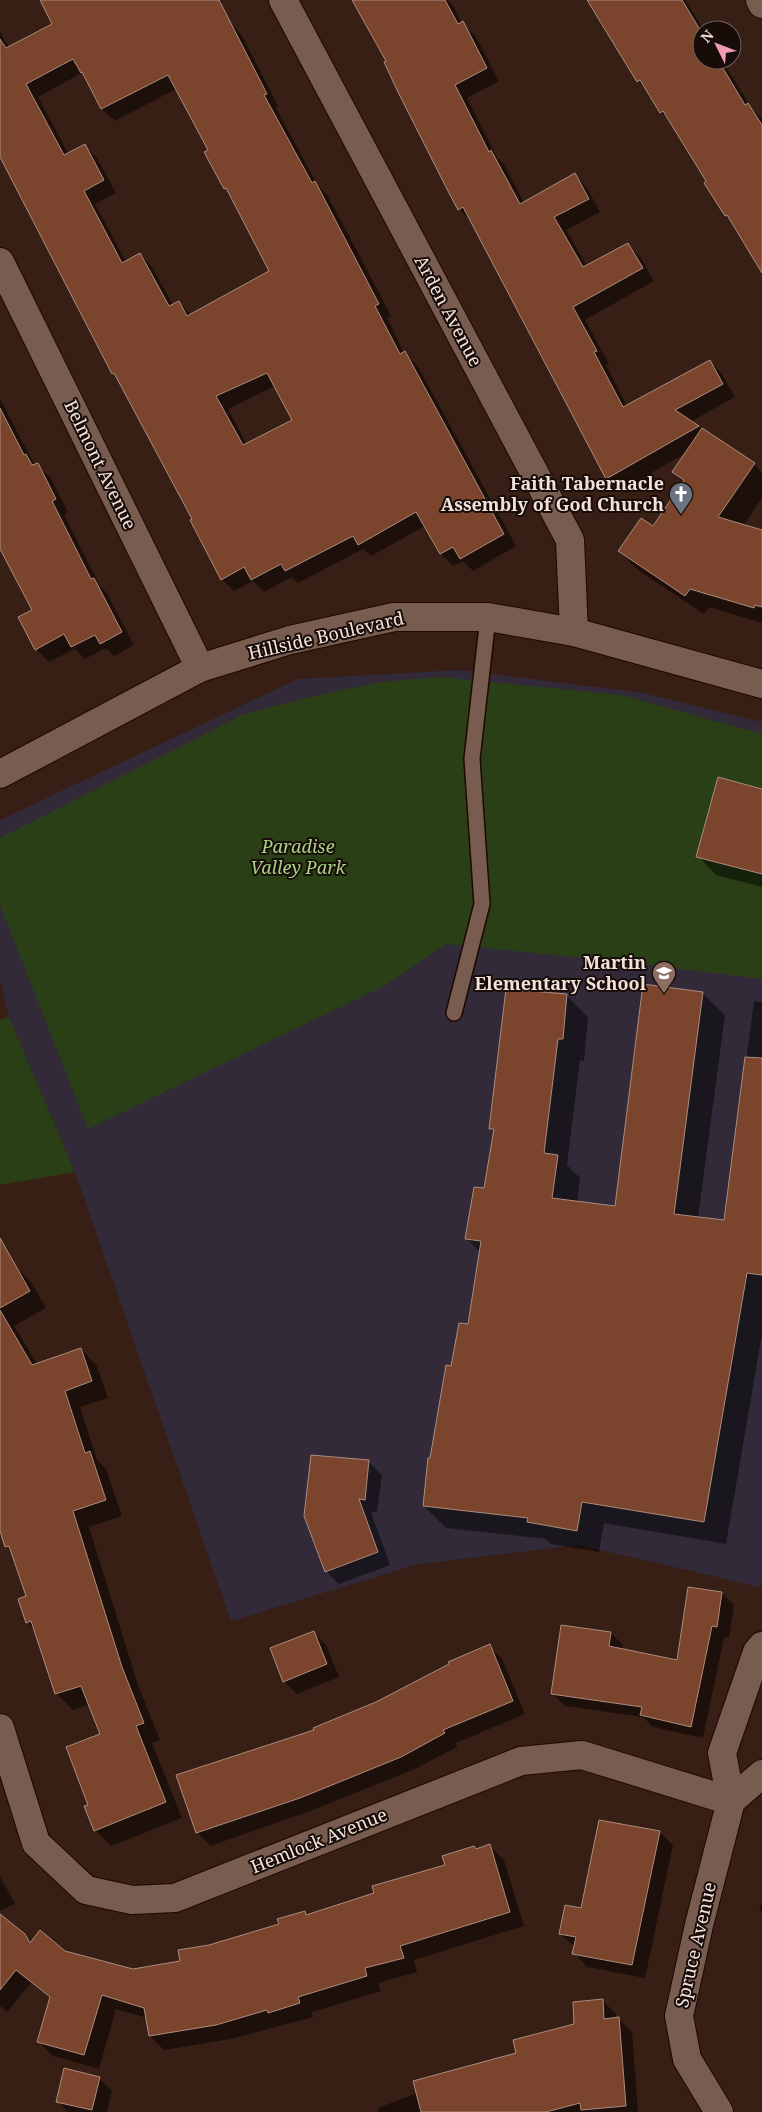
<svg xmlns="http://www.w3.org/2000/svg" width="762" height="2112" viewBox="0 0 762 2112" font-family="'Noto Serif',serif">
<rect width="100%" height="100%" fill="#371f15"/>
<path fill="#322a39" d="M 460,670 L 643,693 L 762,722 L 762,1578 L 760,1587 L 579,1545 L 419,1564 L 231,1621 L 75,1172 L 9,1017 L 0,979 L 0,820 L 298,679 Z"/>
<path fill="#2a3f15" d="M 441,677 L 621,695 L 762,734 L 762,979 L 641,964 L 446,944 L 386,985 L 88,1129 L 0,905 L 0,838 L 244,714 L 310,697 L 381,682 Z
M 9,1017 L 75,1172 L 0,1185 L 0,1019 Z"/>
<path fill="#0007" fill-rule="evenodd" d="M 41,0 L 219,0 L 230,23 L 241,34 L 278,106 L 276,108 L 318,186 L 327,195 L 355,247 L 391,316 L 387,318 L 404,353 L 417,365 L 516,546 L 473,571 L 463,561 L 453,566 L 441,554 L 425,526 L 371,556 L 363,549 L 298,583 L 292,577 L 264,592 L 253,581 L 234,591 L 222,579 L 194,520 L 119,379 L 113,373 L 0,155 L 0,31 L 9,48 L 54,24 ZM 82,73 L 86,77 L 102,109 L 115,121 L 176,89 L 210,151 L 225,188 L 230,193 L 270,271 L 191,315 L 179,302 L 173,305 L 152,267 L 140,255 L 126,262 L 95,204 L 116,193 L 97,158 L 85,146 L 69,155 L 38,97 ZM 275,386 L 294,420 L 247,445 L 228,409 Z
M 354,0 L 447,0 L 453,6 L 462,23 L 475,35 L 499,81 L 467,98 L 497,158 L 504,164 L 524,203 L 575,175 L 587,188 L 600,212 L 566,230 L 587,266 L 628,245 L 641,258 L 654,281 L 585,320 L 609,364 L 606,365 L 627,406 L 710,361 L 722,374 L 735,397 L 690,422 L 754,464 L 762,473 L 762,498 L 743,526 L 762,532 L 762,623 L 709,607 L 704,614 L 638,570 L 619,551 L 653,527 L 684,482 L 674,472 L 686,453 L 620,491 L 607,478 L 472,222 L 459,209 L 388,62 Z
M 586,0 L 685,0 L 704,30 L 702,30 L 702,60 L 722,60 L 751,107 L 762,119 L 762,265 L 733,222 L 726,215 L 672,123 L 661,112 L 648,91 L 638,81 Z
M 0,399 L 33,462 L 50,477 L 68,512 L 64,515 L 100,586 L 106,592 L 134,645 L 114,656 L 106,648 L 85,659 L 75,649 L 49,662 L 36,649 L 33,611 L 0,546 Z
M 762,790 L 762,887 L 716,875 L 698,856 Z
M 702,993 L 725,1015 L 698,1218 L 725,1221 L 754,1001 L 762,1002 L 762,1334 L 726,1544 L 604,1523 L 599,1552 L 551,1544 L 546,1539 L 446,1528 L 424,1506 L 431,1460 L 452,1367 L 469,1325 L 480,1252 L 467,1239 L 485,1190 L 494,1132 L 491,1128 L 566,995 L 588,1017 L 584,1061 L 580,1060 L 567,1165 L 580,1178 L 577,1203 L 616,1207 Z
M 15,1266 L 31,1282 L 46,1308 L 14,1326 L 37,1364 L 81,1349 L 97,1366 L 108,1398 L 80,1407 L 97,1460 L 106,1469 L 122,1516 L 89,1527 L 138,1685 L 160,1740 L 152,1743 L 182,1818 L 111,1846 L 95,1830 L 90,1806 L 101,1735 L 89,1704 L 73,1710 L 56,1693 L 36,1632 L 27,1622 L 27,1597 L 0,1515 L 0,1274 Z
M 369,1462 L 382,1475 L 377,1512 L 371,1512 L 390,1565 L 339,1584 L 326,1571 Z
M 689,1588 L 722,1593 L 734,1605 L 729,1638 L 724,1637 L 703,1738 L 653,1727 L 643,1717 L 565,1706 L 553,1694 L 611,1633 L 623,1645 L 622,1650 L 678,1662 Z
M 313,1632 L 326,1645 L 339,1677 L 297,1694 L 284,1681 Z
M 489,1646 L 502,1659 L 525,1714 L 456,1743 L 457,1747 L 415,1769 L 313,1810 L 210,1846 L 197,1832 L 315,1731 L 377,1703 Z
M 660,1832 L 673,1845 L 645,1978 L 587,1967 L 574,1953 L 575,1947 L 560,1934 Z
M 490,1846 L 504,1860 L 524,1926 L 414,1960 L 417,1972 L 378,1983 L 381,1991 L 312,2012 L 313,2017 L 231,2039 L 164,2050 L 150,2036 L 147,2018 L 116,2009 L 99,2069 L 53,2056 L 39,2042 L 51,1999 L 31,1983 L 7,2012 L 0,2006 L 0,1915 L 32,1943 L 133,1970 L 181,1962 L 209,1947 L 280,1925 L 305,1912 L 308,1915 L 375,1894 L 446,1866 L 476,1850 Z
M 0,1876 L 15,1904 L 0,1911 Z
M 762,1902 L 762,1912 L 759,1909 Z
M 603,2001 L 616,2014 L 616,2019 L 619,2019 L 632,2032 L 638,2112 L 379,2112 L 378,2108 L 518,2054 L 576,2025 Z
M 99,2078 L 112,2091 L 107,2112 L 68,2112 L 57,2101 Z"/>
<path fill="#7b442c" stroke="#ab8c7f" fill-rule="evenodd" d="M 40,0 L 219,0 L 267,94 L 264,95 L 312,183 L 315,181 L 379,304 L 375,306 L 400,354 L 405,351 L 504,534 L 460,559 L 453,547 L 440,554 L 416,512 L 358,545 L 353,536 L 285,571 L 281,564 L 251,580 L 244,567 L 221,580 L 190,520 L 192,519 L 114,373 L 112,374 L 0,157 L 0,39 L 6,48 L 52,24 ZM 73,59 L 81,73 L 82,72 L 101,109 L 168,75 L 208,150 L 204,152 L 224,189 L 226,188 L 269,271 L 187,316 L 179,301 L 169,306 L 140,253 L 122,263 L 84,191 L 104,180 L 85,144 L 64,155 L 26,84 ZM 267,373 L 292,420 L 243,445 L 216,396 Z
M 352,0 L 445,0 L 458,24 L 463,21 L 487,68 L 455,85 L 489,152 L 491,150 L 520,204 L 575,173 L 589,199 L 554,217 L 583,267 L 628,243 L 643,268 L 573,307 L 597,351 L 594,352 L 623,407 L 710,360 L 723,384 L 675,410 L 699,426 L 606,479 L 463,207 L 458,210 L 448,191 L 398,92 L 384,62 L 386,61 Z
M 587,0 L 682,0 L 702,33 L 702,60 L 718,60 L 745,105 L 748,103 L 762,125 L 762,273 L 727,215 L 725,216 L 704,183 L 706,181 L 663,111 L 660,113 L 640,80 L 637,82 Z
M 0,408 L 24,455 L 26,454 L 32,465 L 38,463 L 56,499 L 52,501 L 91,579 L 94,578 L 122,632 L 100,644 L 95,635 L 71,647 L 64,634 L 35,650 L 18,617 L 32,610 L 0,549 Z
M 702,428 L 755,463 L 718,517 L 762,530 L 762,607 L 755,605 L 754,608 L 690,589 L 685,596 L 618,551 L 641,518 L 653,526 L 684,480 L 672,472 Z
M 718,777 L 762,789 L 762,874 L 696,857 Z
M 643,984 L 703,992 L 674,1214 L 724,1220 L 745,1057 L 762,1058 L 762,1275 L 747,1273 L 704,1522 L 582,1502 L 577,1531 L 527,1522 L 528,1518 L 423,1506 L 428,1458 L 430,1458 L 446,1365 L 451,1366 L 459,1323 L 468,1324 L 481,1241 L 465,1239 L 474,1187 L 484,1188 L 494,1129 L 489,1129 L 506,989 L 567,994 L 563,1039 L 558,1039 L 544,1153 L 558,1155 L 552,1198 L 615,1206 Z
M 0,1238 L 30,1291 L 0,1308 Z
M 0,1310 L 32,1365 L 81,1348 L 92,1381 L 65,1391 L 85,1453 L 90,1451 L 106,1500 L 73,1511 L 122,1667 L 144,1723 L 136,1726 L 166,1802 L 94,1831 L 84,1806 L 88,1805 L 66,1747 L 100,1734 L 81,1686 L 55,1694 L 31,1621 L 26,1623 L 18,1599 L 26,1596 L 9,1546 L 5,1547 L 0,1531 Z
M 311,1455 L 369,1460 L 365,1500 L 359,1499 L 378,1552 L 325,1572 L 304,1516 Z
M 688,1587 L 722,1592 L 717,1627 L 712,1626 L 691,1727 L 640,1715 L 642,1707 L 551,1694 L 561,1625 L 611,1632 L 609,1646 L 677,1660 Z
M 314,1631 L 327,1664 L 283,1682 L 270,1648 Z
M 490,1644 L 513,1701 L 443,1730 L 445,1733 L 401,1757 L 300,1798 L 196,1833 L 176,1775 L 314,1730 L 313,1728 L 376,1702 L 449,1664 L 448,1662 Z
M 599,1820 L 660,1831 L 632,1965 L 572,1954 L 576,1937 L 559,1934 L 565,1905 L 581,1908 Z
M 490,1844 L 510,1912 L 400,1946 L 404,1958 L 365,1968 L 367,1976 L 298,1997 L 300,2003 L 268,2013 L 267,2010 L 216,2025 L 149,2036 L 144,2008 L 102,1995 L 84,2055 L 37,2042 L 50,1997 L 16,1970 L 0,1990 L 0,1914 L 25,1934 L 30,1943 L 40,1930 L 65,1951 L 133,1969 L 180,1961 L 178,1950 L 209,1945 L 279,1924 L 277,1919 L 305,1911 L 306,1915 L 374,1893 L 372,1886 L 445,1865 L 442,1856 L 474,1846 L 476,1849 Z
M 603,1999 L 604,2019 L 619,2017 L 626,2106 L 581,2110 L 580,2103 L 546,2112 L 421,2112 L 413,2081 L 516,2053 L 513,2040 L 574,2024 L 573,2002 Z
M 64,2068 L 100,2077 L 92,2110 L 56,2102 Z"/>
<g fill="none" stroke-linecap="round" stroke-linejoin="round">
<g stroke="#1e0802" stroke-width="18">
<path id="service" d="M 454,1013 L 482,904 L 472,759 L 488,617"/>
</g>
<g stroke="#1e0802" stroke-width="30">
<path id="minor" d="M 283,0 L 570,540 L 574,632
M 760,0 L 762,4
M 0,262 L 200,668
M 0,1728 L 36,1843 L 86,1890 L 132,1900 L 175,1898 L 521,1761 L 582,1755 L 731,1801
M 731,1801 L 762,1774
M 719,2112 L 687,2059 L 679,2016 L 699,1925 L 731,1801 L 722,1753 L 757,1652 L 762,1646"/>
</g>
<g stroke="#1e0802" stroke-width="30">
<path id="tertiary" d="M 0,774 L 200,668 L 290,640 L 394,617 L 488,617 L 574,632 L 762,684"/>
</g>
<use href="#service" stroke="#795c50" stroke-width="15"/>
<use href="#minor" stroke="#795c50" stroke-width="28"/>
<use href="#tertiary" stroke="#795c50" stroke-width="28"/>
</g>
<defs>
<g id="church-pin" transform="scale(1.25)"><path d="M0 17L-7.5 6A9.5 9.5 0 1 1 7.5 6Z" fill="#6b7280" stroke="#170c08"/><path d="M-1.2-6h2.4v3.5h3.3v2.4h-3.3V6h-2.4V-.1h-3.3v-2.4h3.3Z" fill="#fff"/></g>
<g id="school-pin" transform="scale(1.25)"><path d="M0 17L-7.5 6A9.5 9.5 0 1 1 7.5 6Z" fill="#8d6e63" stroke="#170c08"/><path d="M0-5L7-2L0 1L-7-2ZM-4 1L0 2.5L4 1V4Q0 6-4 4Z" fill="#fff"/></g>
</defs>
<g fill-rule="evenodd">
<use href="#church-pin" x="681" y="494"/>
<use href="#school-pin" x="664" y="973"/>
</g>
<g text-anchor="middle" stroke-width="4" stroke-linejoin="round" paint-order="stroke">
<g font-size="18" fill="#f3e2db" stroke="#170c08">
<text transform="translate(448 311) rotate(62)" y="6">Arden Avenue</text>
<text transform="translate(100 465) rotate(64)" y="6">Belmont Avenue</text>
<text transform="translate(326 636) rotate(-13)" y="6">Hillside Boulevard</text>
<text transform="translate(319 1841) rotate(-22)" y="6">Hemlock Avenue</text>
<text transform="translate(696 1945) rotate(-77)" y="6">Spruce Avenue</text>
</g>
<g font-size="18" font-weight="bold" fill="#f3e2db" stroke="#170c08" text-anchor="end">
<text x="664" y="490">Faith Tabernacle<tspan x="664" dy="21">Assembly of God Church</tspan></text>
<text x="646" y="969">Martin<tspan x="646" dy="21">Elementary School</tspan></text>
</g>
<g font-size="18" font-style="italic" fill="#a6d183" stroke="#170c08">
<text x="298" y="853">Paradise<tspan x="298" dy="21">Valley Park</tspan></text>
</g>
</g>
<g transform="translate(717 45) rotate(312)"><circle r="24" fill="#170c08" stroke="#6f625c"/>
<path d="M0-4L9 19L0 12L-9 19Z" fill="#f09ab6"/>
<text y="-8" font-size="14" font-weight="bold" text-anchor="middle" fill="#f3e2db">N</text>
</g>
</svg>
